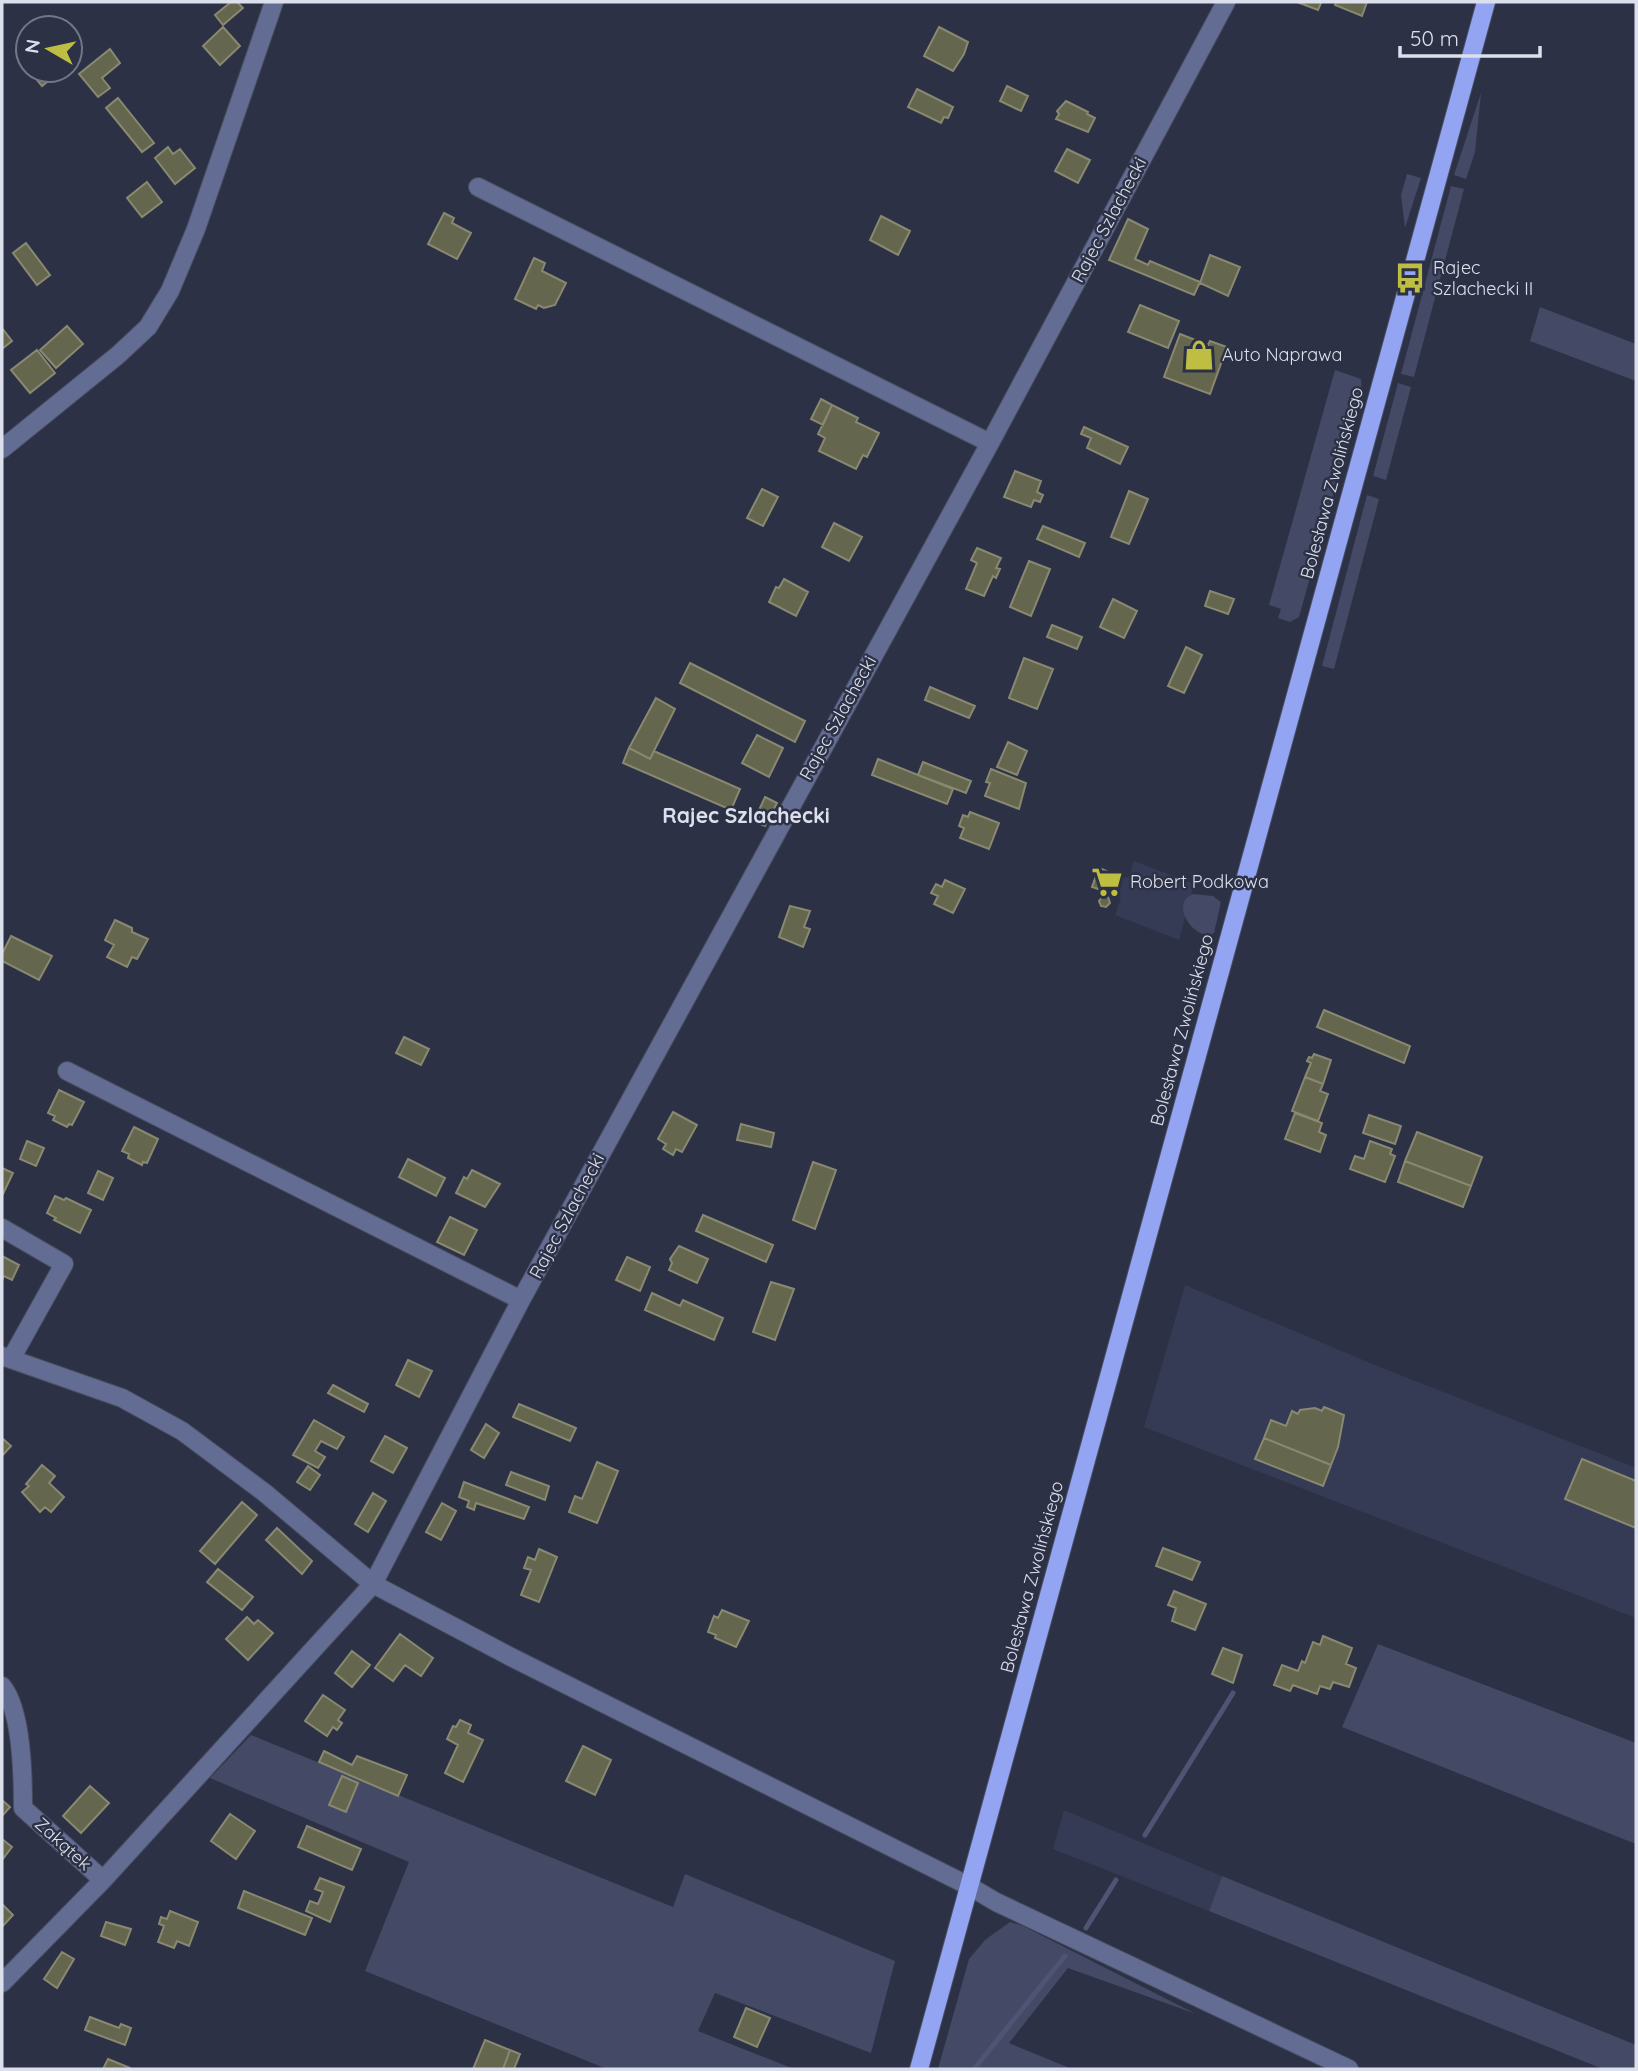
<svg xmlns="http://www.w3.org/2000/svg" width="1638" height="2071" viewBox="0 0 1638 2071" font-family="Quicksand,sans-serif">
<rect width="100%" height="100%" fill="#2c3145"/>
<path fill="#353b55" d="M 1134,861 L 1194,884 L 1179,940 L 1115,915 L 1121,898 L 1115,895 L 1122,877 L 1128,878 Z
M 1185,1285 L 1375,1365 L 1636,1468 L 1636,1618 L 1144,1427 Z
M 1064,1810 L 1222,1876 L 1209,1911 L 1053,1849 Z"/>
<path fill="#444a65" d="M 1481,93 L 1475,152 L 1466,179 L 1454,175 Z
M 1407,174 L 1421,178 L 1405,228 L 1401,195 Z
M 1451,186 L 1464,189 L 1414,377 L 1401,374 Z
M 1540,307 L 1636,344 L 1636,381 L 1530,341 Z
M 1335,370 L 1361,379 L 1362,391 L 1299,617 L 1290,622 L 1278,618 L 1281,609 L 1269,605 Z
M 1398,383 L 1411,387 L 1386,480 L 1373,476 Z
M 1367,495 L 1379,499 L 1334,669 L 1322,666 Z
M 1193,894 L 1213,896 L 1221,902 L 1214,933 C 1196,943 1168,904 1193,894 Z
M 1378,1644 L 1636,1743 L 1636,1844 L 1342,1727 Z
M 251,1735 L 673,1907 L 685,1874 L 895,1961 L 871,2053 L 715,1993 L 698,2031 L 794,2069 L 607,2069 L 365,1971 L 409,1862 L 210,1778 Z
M 1222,1876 L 1636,2045 L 1636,2069 L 1603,2069 L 1209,1911 Z
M 1010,1922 L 1023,1926 L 1196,2014 L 1068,1968 L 1009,2043 L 1072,2069 L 938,2069 L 969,1959 L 985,1940 Z"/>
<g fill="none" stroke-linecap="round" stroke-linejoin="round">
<path stroke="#4f5474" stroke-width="5" d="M 1145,1835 L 1233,1693
M 1086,1928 L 1116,1880
M 974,2069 L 1065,1956"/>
</g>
<path fill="#65664e" stroke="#888970" stroke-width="2" d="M 231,2 L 237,2 L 243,8 L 223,25 L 215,15 Z
M 1297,2 L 1320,2 L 1321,3 L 1318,10 Z
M 1336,2 L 1367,2 L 1362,16 L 1335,5 Z
M 223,27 L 240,46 L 220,65 L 203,46 Z
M 939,27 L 968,42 L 964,54 L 953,71 L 924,56 Z
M 110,49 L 120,63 L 102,78 L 110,88 L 98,97 L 79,74 Z
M 28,55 L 28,69 L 21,60 Z
M 29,70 L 62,70 L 42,86 Z
M 1007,86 L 1028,96 L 1021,111 L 1000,101 Z
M 917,89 L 953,107 L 948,118 L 944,117 L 941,123 L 908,107 Z
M 118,98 L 154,143 L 142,152 L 106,108 Z
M 1066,101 L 1088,112 L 1087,114 L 1095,118 L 1088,132 L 1056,119 L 1059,114 L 1057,111 Z
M 168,147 L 173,154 L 180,149 L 195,168 L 175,184 L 155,158 Z
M 1067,149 L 1090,160 L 1078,183 L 1055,171 Z
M 147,182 L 162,202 L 142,217 L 127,198 Z
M 444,213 L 454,218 L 452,223 L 471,233 L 457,259 L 428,244 Z
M 881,216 L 910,231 L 898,255 L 870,240 Z
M 1128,219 L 1148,229 L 1135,259 L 1148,265 L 1150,261 L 1200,282 L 1194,295 L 1109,260 Z
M 26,243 L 50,275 L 37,285 L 13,253 Z
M 1210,255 L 1240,267 L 1228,296 L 1200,283 Z
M 534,258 L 545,263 L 542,271 L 566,283 L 555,305 L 544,308 L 538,305 L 536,309 L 515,299 Z
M 1140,305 L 1179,321 L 1168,348 L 1128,332 Z
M 67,326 L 83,344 L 56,368 L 40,350 Z
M 2,328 L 12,341 L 2,349 Z
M 1180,334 L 1208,345 L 1210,341 L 1227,347 L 1210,394 L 1164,377 Z
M 37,350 L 55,373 L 30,393 L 11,370 Z
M 821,399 L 832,405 L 823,425 L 811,419 Z
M 832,405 L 858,418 L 856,422 L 879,433 L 867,457 L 863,455 L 856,469 L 819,451 L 825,438 L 818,434 Z
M 1084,427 L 1128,447 L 1120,464 L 1087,448 L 1091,438 L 1081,434 Z
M 1015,471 L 1041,481 L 1037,492 L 1043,495 L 1040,502 L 1034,500 L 1031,507 L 1004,497 Z
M 762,489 L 778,497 L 763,526 L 747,518 Z
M 1129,491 L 1148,499 L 1129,544 L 1111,537 Z
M 834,523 L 862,537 L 849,561 L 822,547 Z
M 1043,526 L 1085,543 L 1079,557 L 1037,539 Z
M 977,548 L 1001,558 L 996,568 L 1000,569 L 996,578 L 993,576 L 984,596 L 966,589 L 977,563 L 971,560 Z
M 1029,561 L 1050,569 L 1031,616 L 1010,607 Z
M 784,579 L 808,592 L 796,616 L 769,602 L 776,587 L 779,588 Z
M 1210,591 L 1234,599 L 1228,614 L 1205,606 Z
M 1113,599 L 1137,611 L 1124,638 L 1100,627 Z
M 1052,625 L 1082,637 L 1077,649 L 1047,637 Z
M 1186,647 L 1202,655 L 1184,693 L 1168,686 Z
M 1024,658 L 1053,669 L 1037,709 L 1009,698 Z
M 690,663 L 805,721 L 795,742 L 680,683 Z
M 930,687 L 975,706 L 969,718 L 925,700 Z
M 656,698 L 675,709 L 650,759 L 629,748 Z
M 757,735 L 783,748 L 769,777 L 742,763 Z
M 1008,742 L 1027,751 L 1017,775 L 997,767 Z
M 629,748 L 650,759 L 654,751 L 740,789 L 731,810 L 623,763 Z
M 878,759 L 953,789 L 947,804 L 872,775 Z
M 923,762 L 971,781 L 966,793 L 918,775 Z
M 991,769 L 1026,783 L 1019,809 L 985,796 L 990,783 L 986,782 Z
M 765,797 L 777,803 L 765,826 L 754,821 Z
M 970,812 L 999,823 L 989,849 L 960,838 L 964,828 L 959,826 L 963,815 L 968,817 Z
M 1099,868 L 1122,877 L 1115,895 L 1092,887 Z
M 945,880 L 965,889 L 953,913 L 934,904 L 938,896 L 931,893 L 936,884 L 942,887 Z
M 1103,896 L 1108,897 L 1110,903 L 1106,907 L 1101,906 L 1099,901 Z
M 790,906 L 810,911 L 804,927 L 810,929 L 803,947 L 779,937 Z
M 115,920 L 132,928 L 132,932 L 148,939 L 137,959 L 132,957 L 127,967 L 107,957 L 114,945 L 105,940 Z
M 11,936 L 52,956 L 39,980 L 2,961 L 2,954 Z
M 1324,1010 L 1410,1046 L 1404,1063 L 1317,1027 Z
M 404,1037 L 429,1049 L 421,1065 L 396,1053 Z
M 1314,1054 L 1331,1060 L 1323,1084 L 1305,1077 L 1311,1063 L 1307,1061 L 1309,1057 L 1312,1058 Z
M 1305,1077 L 1323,1084 L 1320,1091 L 1328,1094 L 1318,1121 L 1292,1111 Z
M 59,1090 L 84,1102 L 72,1125 L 69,1124 L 67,1127 L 53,1120 L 55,1116 L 48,1113 Z
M 673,1112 L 697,1125 L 682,1152 L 676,1149 L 673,1155 L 663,1149 L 666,1144 L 658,1139 Z
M 1295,1113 L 1322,1123 L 1319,1132 L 1326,1135 L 1320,1152 L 1285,1139 Z
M 1369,1115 L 1401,1126 L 1395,1144 L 1363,1133 Z
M 741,1124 L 774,1133 L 771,1147 L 737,1140 Z
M 134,1127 L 158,1139 L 147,1163 L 143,1162 L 142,1165 L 128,1158 L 129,1154 L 122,1151 Z
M 1417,1132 L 1482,1157 L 1471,1186 L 1405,1161 Z
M 27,1141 L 44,1148 L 36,1166 L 20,1159 Z
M 1370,1141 L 1392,1149 L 1390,1154 L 1395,1156 L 1385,1182 L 1350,1169 L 1355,1156 L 1364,1159 Z
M 408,1159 L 445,1178 L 436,1196 L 399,1177 Z
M 1405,1161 L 1471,1186 L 1463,1207 L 1398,1182 Z
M 813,1162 L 836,1170 L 815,1229 L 793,1220 Z
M 2,1168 L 13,1173 L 2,1196 Z
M 472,1170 L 500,1184 L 485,1207 L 456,1193 L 464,1177 L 467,1179 Z
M 98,1171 L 113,1178 L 103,1200 L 88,1193 Z
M 55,1196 L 64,1200 L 66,1198 L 91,1210 L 80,1233 L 54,1220 L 56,1218 L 47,1213 Z
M 703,1215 L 773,1245 L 766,1262 L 696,1231 Z
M 450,1217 L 477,1230 L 464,1255 L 437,1242 Z
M 679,1246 L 708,1259 L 697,1283 L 669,1270 L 672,1263 L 670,1259 Z
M 2,1256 L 19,1265 L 12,1280 L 4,1276 L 2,1280 Z
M 627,1257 L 650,1267 L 640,1291 L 616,1280 Z
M 771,1282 L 794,1289 L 775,1340 L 753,1332 Z
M 652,1293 L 680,1306 L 683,1300 L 723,1318 L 714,1340 L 645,1310 Z
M 408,1360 L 432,1371 L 419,1397 L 396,1385 Z
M 333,1385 L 368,1404 L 364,1412 L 328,1393 Z
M 519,1404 L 576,1428 L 570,1441 L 513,1417 Z
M 1324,1407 L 1344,1415 L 1338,1447 L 1331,1465 L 1264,1438 L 1271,1420 L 1286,1426 L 1292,1411 L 1298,1414 L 1300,1410 L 1315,1408 L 1322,1411 Z
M 314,1420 L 344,1437 L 337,1449 L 321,1441 L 315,1451 L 325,1457 L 318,1468 L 293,1455 Z
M 486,1424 L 499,1433 L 484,1458 L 471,1450 Z
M 385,1436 L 407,1448 L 393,1473 L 371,1461 Z
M 2,1438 L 11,1446 L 2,1456 Z
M 1264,1438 L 1331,1465 L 1323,1486 L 1255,1459 Z
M 1582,1459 L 1636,1481 L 1636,1528 L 1565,1499 Z
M 597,1462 L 618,1471 L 597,1523 L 569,1512 L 575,1496 L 582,1499 Z
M 42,1465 L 55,1476 L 49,1483 L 64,1497 L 51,1512 L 45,1507 L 40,1512 L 22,1492 L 29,1486 L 26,1484 Z
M 308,1466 L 320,1475 L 310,1490 L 297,1482 Z
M 511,1472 L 549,1486 L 545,1500 L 506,1485 Z
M 464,1482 L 529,1507 L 524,1519 L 476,1503 L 474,1510 L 467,1507 L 469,1501 L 459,1497 Z
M 373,1493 L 386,1501 L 368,1532 L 355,1524 Z
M 242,1502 L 257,1515 L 215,1564 L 200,1551 Z
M 442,1503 L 456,1511 L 441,1540 L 426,1532 Z
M 277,1528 L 312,1561 L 302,1574 L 266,1540 Z
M 1163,1548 L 1200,1562 L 1192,1580 L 1156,1566 Z
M 539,1549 L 557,1557 L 539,1602 L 521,1595 L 531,1570 L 524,1568 L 528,1557 L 535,1560 Z
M 218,1569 L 253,1597 L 242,1610 L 207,1582 Z
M 1174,1591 L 1206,1604 L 1195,1630 L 1172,1621 L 1176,1608 L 1168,1605 Z
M 722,1610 L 749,1621 L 736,1647 L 715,1638 L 716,1635 L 708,1632 L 714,1616 L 718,1618 Z
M 247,1617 L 254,1624 L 258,1620 L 273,1633 L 248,1660 L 226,1639 Z
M 400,1634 L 433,1658 L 421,1676 L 405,1665 L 393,1681 L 375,1668 Z
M 1323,1636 L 1352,1648 L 1346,1664 L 1356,1668 L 1349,1687 L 1333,1682 L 1330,1689 L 1320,1686 L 1317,1694 L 1293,1685 L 1290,1691 L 1274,1685 L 1282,1665 L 1298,1671 L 1302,1661 L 1305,1663 L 1313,1642 L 1320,1645 Z
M 1223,1648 L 1242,1655 L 1233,1683 L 1212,1674 Z
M 352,1651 L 370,1665 L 352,1687 L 335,1673 Z
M 323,1695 L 345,1710 L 338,1720 L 342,1723 L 337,1730 L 333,1727 L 327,1736 L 305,1721 Z
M 460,1720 L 471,1725 L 468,1733 L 483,1740 L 463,1782 L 445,1773 L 458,1745 L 447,1739 L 453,1726 L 456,1727 Z
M 583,1746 L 611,1760 L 595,1795 L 566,1781 Z
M 324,1751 L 352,1765 L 357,1756 L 407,1775 L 398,1796 L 319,1762 Z
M 342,1776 L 358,1783 L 346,1812 L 329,1805 Z
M 90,1786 L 109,1803 L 81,1833 L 63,1816 Z
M 2,1800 L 10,1807 L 2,1816 Z
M 230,1814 L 255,1831 L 236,1859 L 211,1841 Z
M 307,1826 L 361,1849 L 352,1870 L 298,1847 Z
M 2,1839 L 12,1847 L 2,1860 Z
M 320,1878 L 344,1887 L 330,1922 L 306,1911 L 310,1901 L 318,1904 L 323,1892 L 315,1889 Z
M 244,1891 L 312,1918 L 305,1935 L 238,1908 Z
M 2,1904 L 13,1915 L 2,1927 Z
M 170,1911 L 198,1922 L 189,1946 L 177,1941 L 174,1948 L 158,1942 L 164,1926 L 159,1924 L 161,1917 L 167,1919 Z
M 106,1922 L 131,1929 L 125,1945 L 101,1936 Z
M 62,1952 L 74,1959 L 57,1988 L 44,1979 Z
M 746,2008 L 770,2018 L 757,2047 L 734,2037 Z
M 90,2017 L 119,2028 L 121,2024 L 131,2028 L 125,2045 L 85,2030 Z
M 485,2040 L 510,2050 L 503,2069 L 473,2069 Z
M 510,2050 L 520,2054 L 514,2069 L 503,2069 Z
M 108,2059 L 130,2068 L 130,2069 L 103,2069 Z"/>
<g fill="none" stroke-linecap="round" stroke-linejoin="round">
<g stroke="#484d60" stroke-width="20">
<path id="minor" d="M 478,187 L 990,443
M 2,449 L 118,355 L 148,327 L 170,291 L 196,229 L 274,2
M 67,1071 L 521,1300
M 2,1228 L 64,1264 L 11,1359
M 2,1356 L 122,1398 L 182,1431 L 265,1493 L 373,1584 L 511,1657 L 969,1886 L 996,1902 L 1349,2069
M 2,1686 C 22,1710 23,1776 23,1808 L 103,1880
M 2,1983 L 103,1880 L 373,1584 L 521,1300 L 990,443 L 1226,2"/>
</g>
<g stroke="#484d60" stroke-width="20">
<path id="major" d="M 919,2069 L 1486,2"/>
</g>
<use href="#minor" stroke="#636c92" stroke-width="18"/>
<use href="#major" stroke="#92a4f2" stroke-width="18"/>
</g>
<defs>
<g id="bus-bare" transform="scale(2.415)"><path d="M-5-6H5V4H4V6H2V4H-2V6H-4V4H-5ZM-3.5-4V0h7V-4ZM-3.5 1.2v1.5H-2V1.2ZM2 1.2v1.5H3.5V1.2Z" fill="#bebf42" stroke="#2c3145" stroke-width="2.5" paint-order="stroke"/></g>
<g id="shop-bare" transform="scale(2.415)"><path d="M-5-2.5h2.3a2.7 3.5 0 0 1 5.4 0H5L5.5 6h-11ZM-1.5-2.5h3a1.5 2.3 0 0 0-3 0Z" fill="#bebf42" stroke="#2c3145" stroke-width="2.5" paint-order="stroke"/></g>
<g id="supermarket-bare" transform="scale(2.415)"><path d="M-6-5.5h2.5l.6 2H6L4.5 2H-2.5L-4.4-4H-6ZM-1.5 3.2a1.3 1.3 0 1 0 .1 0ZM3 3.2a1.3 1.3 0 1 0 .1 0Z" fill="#bebf42" stroke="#2c3145" stroke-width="2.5" paint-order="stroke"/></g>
</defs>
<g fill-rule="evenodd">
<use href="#bus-bare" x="1410" y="278"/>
<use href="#shop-bare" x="1199" y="355"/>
<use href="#supermarket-bare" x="1107" y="882"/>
</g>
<g text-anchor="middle" stroke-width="5" stroke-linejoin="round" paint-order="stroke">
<g font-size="18" fill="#dce0ec" stroke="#2c3145">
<text transform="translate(1109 220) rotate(-62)" y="6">Rajec Szlachecki</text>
<text transform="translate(1332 483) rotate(-75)" y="6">Bolesława Zwolińskiego</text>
<text transform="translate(838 718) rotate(-61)" y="6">Rajec Szlachecki</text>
<text transform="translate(1182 1030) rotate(-75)" y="6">Bolesława Zwolińskiego</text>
<text transform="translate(567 1216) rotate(-62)" y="6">Rajec Szlachecki</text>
<text transform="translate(1032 1577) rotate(-75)" y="6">Bolesława Zwolińskiego</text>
<text transform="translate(63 1844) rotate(42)" y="6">Zakątek</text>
</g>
<g font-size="18" fill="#dce0ec" stroke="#2c3145" text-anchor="start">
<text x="1433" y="274">Rajec<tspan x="1433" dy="21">Szlachecki II</tspan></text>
<text x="1222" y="361">Auto Naprawa</text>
<text x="1130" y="888">Robert Podkowa</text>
</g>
<g font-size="21" font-weight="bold" fill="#dce0ec" stroke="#2c3145">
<text x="746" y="823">Rajec Szlachecki</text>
</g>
</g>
<rect width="1638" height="2071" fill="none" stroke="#dce0ec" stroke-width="7"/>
<g transform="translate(49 49) rotate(279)"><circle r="33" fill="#2c3145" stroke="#727788" stroke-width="2"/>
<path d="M0-5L12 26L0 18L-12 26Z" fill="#bebf42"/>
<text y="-10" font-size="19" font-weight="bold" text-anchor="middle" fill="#dce0ec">N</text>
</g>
<path d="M1400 46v10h140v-10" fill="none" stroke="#dce0ec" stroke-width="3.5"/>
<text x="1410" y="46" font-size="21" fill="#dce0ec" stroke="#2c3145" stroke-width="5" paint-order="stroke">50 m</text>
</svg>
